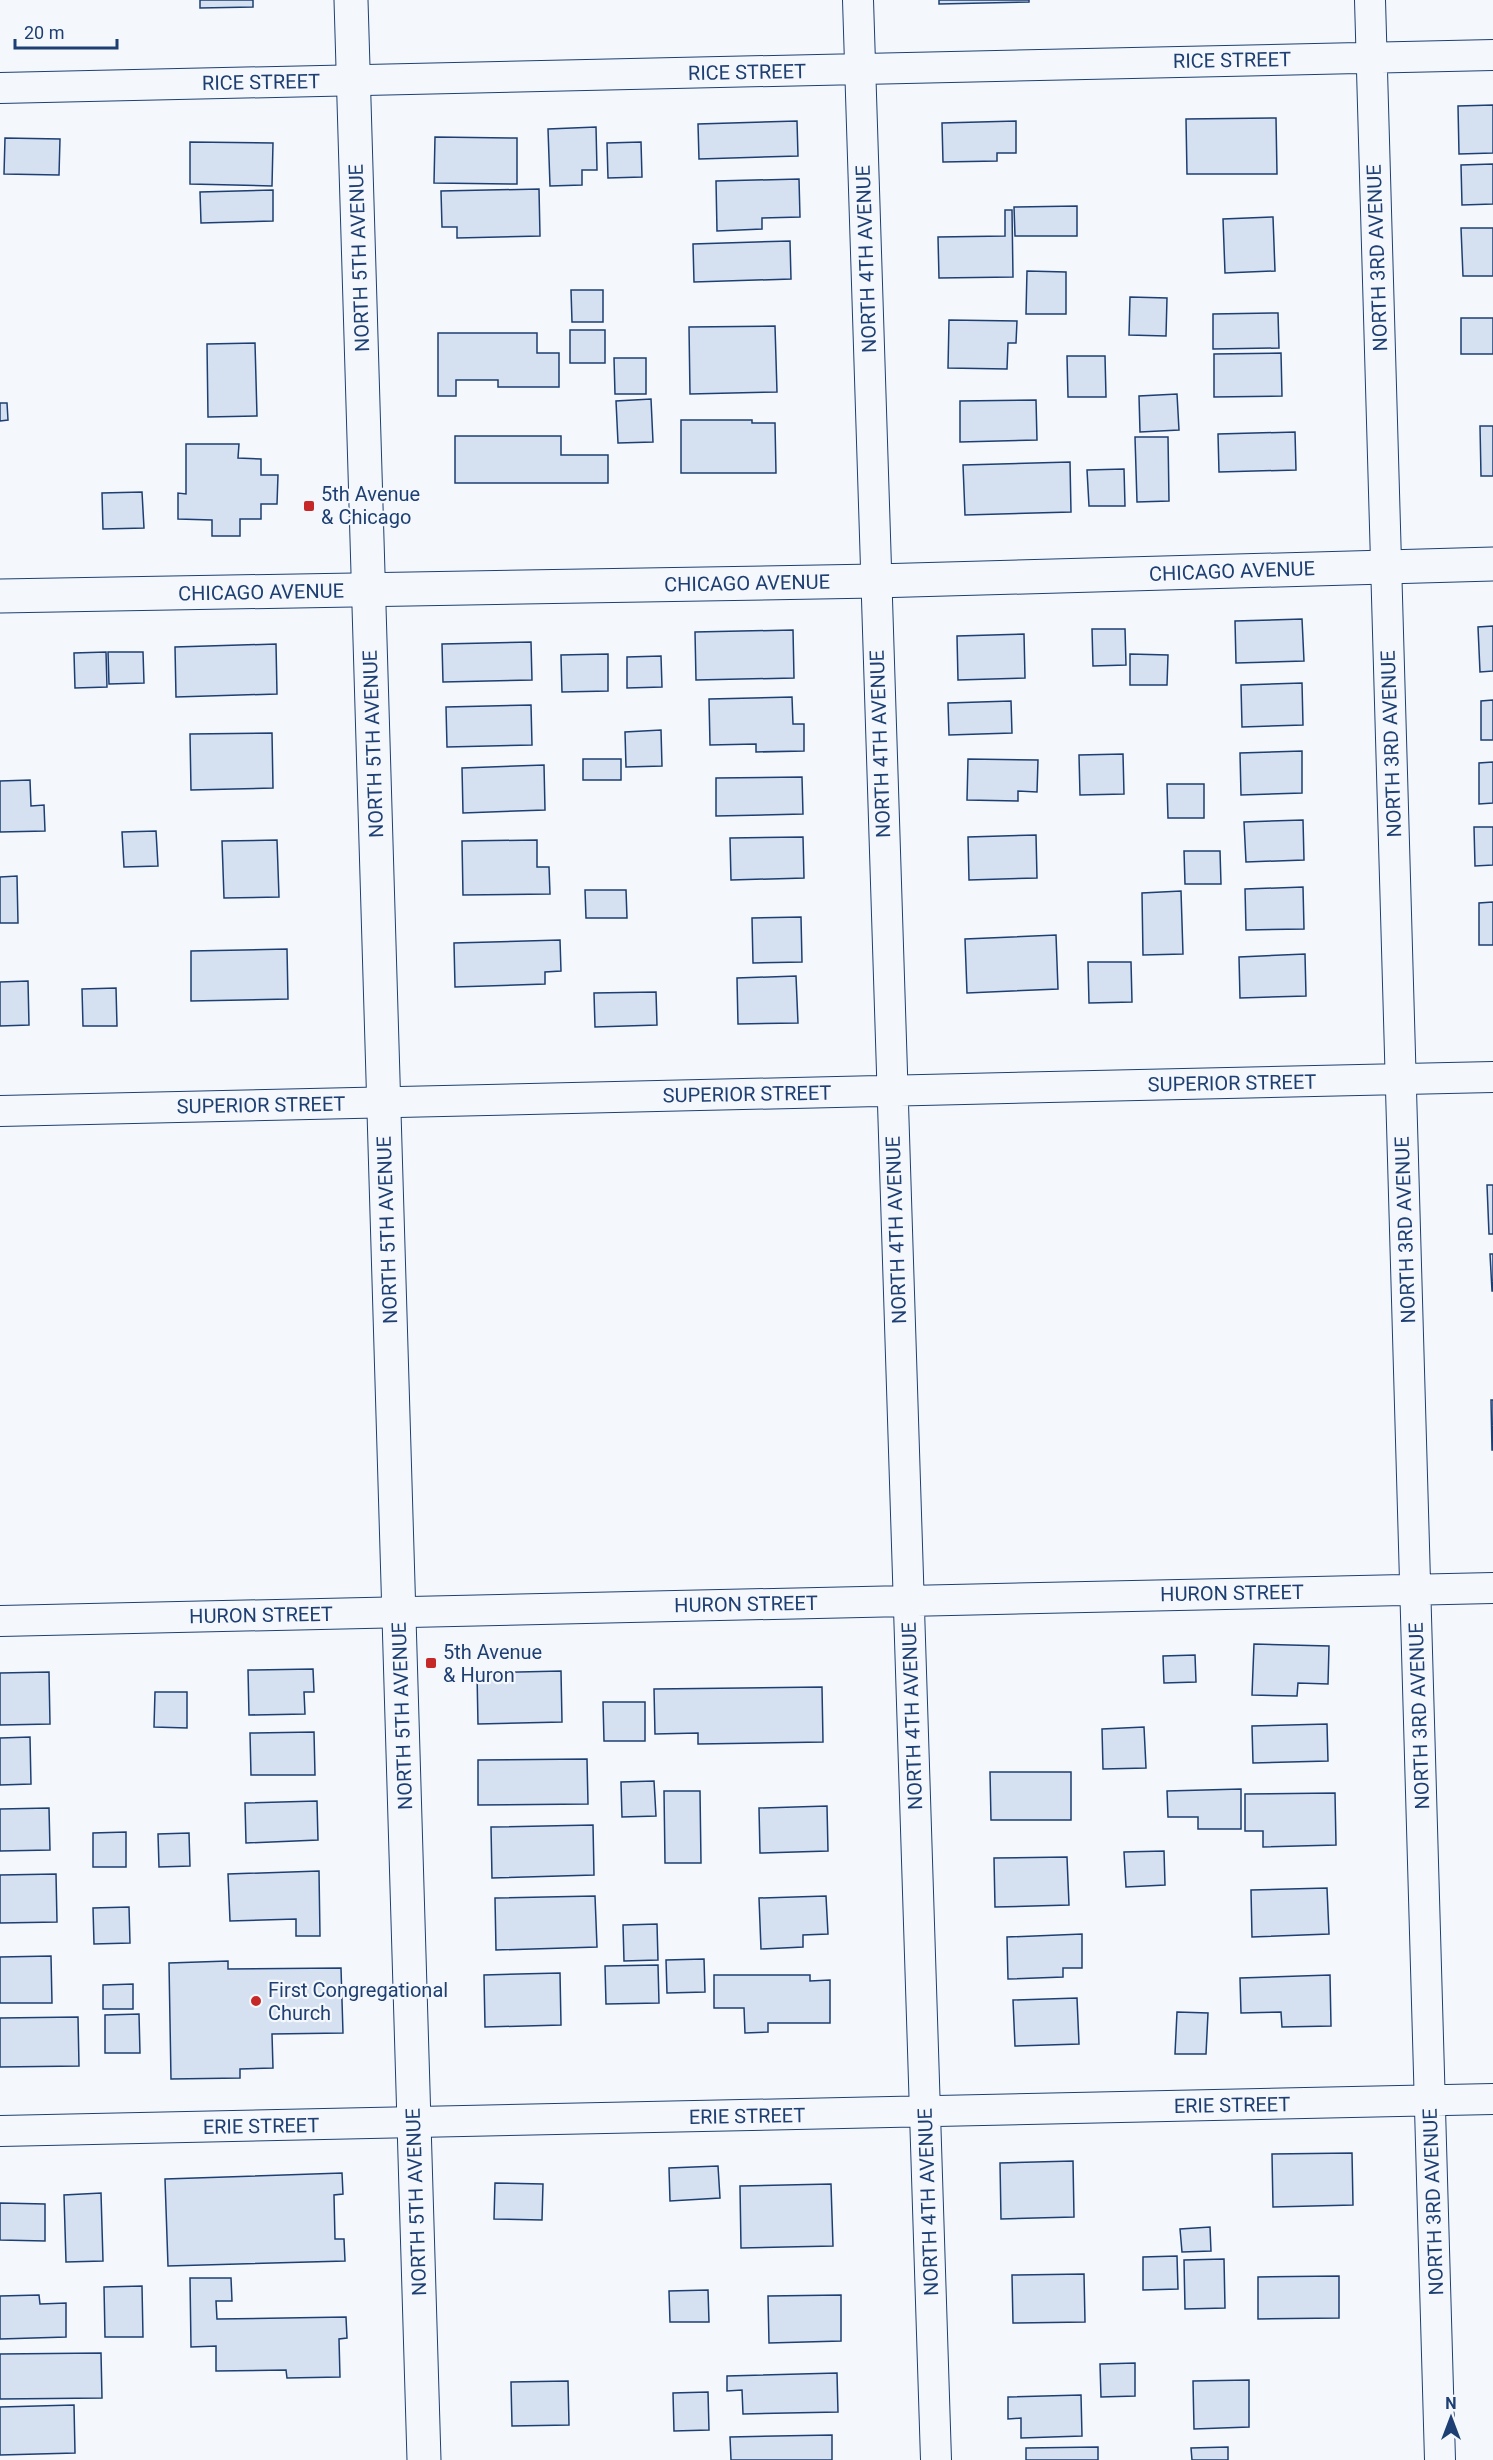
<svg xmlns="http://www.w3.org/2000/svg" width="1493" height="2460" viewBox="0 0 1493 2460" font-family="Roboto,sans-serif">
<rect width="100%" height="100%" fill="#f4f7fb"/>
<path fill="#d5e0f0" stroke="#1d3f73" stroke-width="1.5" d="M 200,0 L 253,0 L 253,7 L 200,8 Z
M 939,0 L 1029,0 L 1029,2 L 939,4 Z
M 1493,105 L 1493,153 L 1459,154 L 1458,106 Z
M 1276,118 L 1277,174 L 1187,174 L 1186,119 Z
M 797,121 L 798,156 L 699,159 L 698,124 Z
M 1016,121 L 1016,153 L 997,153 L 997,161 L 943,162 L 942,123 Z
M 596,127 L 597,170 L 582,170 L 582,185 L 550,186 L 548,129 Z
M 435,137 L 517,138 L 517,184 L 434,183 Z
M 5,138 L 60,139 L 59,175 L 4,174 Z
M 190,142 L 273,143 L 272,186 L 190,184 Z
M 641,142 L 642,177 L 608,178 L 607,143 Z
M 1493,164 L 1493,204 L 1462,205 L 1461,165 Z
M 799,179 L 800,217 L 762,218 L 762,229 L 717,231 L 716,181 Z
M 539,189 L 540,236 L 457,238 L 457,227 L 442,227 L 441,191 Z
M 273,190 L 273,221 L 201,223 L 200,192 Z
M 1077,206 L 1077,236 L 1015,236 L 1014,207 Z
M 1005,210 L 1012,210 L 1013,277 L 939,278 L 938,237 L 1005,236 Z
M 1273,217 L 1275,271 L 1225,273 L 1223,219 Z
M 1461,228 L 1493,228 L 1493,276 L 1463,276 Z
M 790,241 L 791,279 L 694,282 L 693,244 Z
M 1027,271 L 1066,272 L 1066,314 L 1026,314 Z
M 571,290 L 603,290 L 603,322 L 572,322 Z
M 1130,297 L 1167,298 L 1166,336 L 1129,335 Z
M 1278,313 L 1279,348 L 1213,349 L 1213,314 Z
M 1461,318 L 1493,318 L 1493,354 L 1461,354 Z
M 949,320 L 1017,321 L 1016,343 L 1008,343 L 1007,369 L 948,368 Z
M 775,326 L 777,392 L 690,394 L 689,327 Z
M 570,330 L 605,330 L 605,363 L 570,363 Z
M 438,333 L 537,333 L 537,353 L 559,353 L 559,387 L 498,387 L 498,380 L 456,380 L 456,396 L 438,396 Z
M 255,343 L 257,416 L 208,417 L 207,344 Z
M 1281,353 L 1282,396 L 1214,397 L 1214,354 Z
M 1067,356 L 1105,356 L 1106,397 L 1068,397 Z
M 614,358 L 646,358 L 646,394 L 615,394 Z
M 1177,394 L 1179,430 L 1140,432 L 1139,396 Z
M 651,399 L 653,442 L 618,443 L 616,401 Z
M 1036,400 L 1037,440 L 960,442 L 960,401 Z
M 0,403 L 7,403 L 8,420 L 0,421 Z
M 681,420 L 752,420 L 752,423 L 775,423 L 776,473 L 681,473 Z
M 1480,426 L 1493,426 L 1493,476 L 1481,476 Z
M 1295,432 L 1296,470 L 1219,472 L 1218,434 Z
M 455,436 L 561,436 L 561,455 L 608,455 L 608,483 L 455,483 Z
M 1135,437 L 1168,437 L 1169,501 L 1137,502 Z
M 186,444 L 239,444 L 238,458 L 261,459 L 261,475 L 278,475 L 277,504 L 261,504 L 261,519 L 240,519 L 240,536 L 212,536 L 212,520 L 178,519 L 178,493 L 186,494 Z
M 1070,462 L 1071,512 L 965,515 L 963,465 Z
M 1124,469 L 1125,506 L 1089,506 L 1087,470 Z
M 142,492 L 144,528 L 103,529 L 102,493 Z
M 1302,619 L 1304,661 L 1236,663 L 1235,621 Z
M 1493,626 L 1493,671 L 1480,672 L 1478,627 Z
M 1092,629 L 1125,629 L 1126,665 L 1093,666 Z
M 793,630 L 794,678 L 696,680 L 695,632 Z
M 1024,634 L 1025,678 L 958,680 L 957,636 Z
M 531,642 L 532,680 L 443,682 L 442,644 Z
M 276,644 L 277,694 L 176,697 L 175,647 Z
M 106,652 L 107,687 L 75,688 L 74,653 Z
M 108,652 L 143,652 L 144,683 L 109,684 Z
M 608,654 L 608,691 L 562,692 L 561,655 Z
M 1130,654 L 1168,655 L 1167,685 L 1130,685 Z
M 661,656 L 662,687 L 627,688 L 627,657 Z
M 1302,683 L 1303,725 L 1242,727 L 1241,685 Z
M 792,697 L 793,724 L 804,724 L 804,751 L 756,752 L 756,744 L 710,745 L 709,699 Z
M 1493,700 L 1493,740 L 1481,740 L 1481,701 Z
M 1011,701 L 1012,733 L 949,735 L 948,703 Z
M 531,705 L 532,745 L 447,747 L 446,707 Z
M 661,730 L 662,766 L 626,767 L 625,732 Z
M 272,733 L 273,788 L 191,790 L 190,734 Z
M 1302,751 L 1302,793 L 1241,795 L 1240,753 Z
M 1123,754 L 1124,794 L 1080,795 L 1079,755 Z
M 583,759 L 621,759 L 621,780 L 583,780 Z
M 968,759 L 1038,760 L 1037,792 L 1018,791 L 1018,801 L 967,800 Z
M 1493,762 L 1493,803 L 1479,804 L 1479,763 Z
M 544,765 L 545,810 L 463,813 L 462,768 Z
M 802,777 L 803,814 L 716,816 L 716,778 Z
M 30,780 L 31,806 L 44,805 L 45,831 L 0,832 L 0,781 Z
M 1167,784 L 1204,784 L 1204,818 L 1168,818 Z
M 1303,820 L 1304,860 L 1246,862 L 1244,822 Z
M 1474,827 L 1493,827 L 1493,865 L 1475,866 Z
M 156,831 L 158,866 L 124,867 L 122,832 Z
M 1036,835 L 1037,878 L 969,880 L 968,837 Z
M 803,837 L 804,878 L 731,880 L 730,838 Z
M 277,840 L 279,897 L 224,898 L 222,841 Z
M 537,840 L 537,867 L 549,867 L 550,894 L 463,895 L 462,841 Z
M 1184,851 L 1220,851 L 1221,884 L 1185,884 Z
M 17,876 L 18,923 L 0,923 L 0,877 Z
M 1303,887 L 1304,929 L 1246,930 L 1245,889 Z
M 585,890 L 626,890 L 627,918 L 586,918 Z
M 1181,891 L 1183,954 L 1143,955 L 1142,893 Z
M 1493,902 L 1493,945 L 1479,945 L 1479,903 Z
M 801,917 L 802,962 L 753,963 L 752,918 Z
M 1056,935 L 1058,989 L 967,993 L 965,939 Z
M 560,940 L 561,971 L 545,972 L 545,984 L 455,987 L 454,943 Z
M 287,949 L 288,999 L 191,1001 L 191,951 Z
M 1305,954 L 1306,996 L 1240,998 L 1239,957 Z
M 1088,962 L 1131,962 L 1132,1002 L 1089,1003 Z
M 796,976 L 798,1023 L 738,1024 L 737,978 Z
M 28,981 L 29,1025 L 0,1026 L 0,982 Z
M 116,988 L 117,1026 L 83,1026 L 82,989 Z
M 656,992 L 657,1025 L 595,1027 L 594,993 Z
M 1487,1185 L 1493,1185 L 1493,1234 L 1489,1234 Z
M 1490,1254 L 1493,1254 L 1493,1291 L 1492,1291 Z
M 1491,1400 L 1493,1400 L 1493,1450 L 1492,1450 Z
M 1254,1644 L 1329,1646 L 1328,1684 L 1298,1683 L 1297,1696 L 1252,1695 Z
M 1195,1655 L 1196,1682 L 1164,1683 L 1163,1656 Z
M 313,1669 L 314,1692 L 304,1692 L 305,1714 L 249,1715 L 248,1670 Z
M 561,1671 L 562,1722 L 478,1724 L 477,1673 Z
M 49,1672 L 50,1724 L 0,1725 L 0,1673 Z
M 822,1687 L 823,1742 L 698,1744 L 698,1733 L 655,1734 L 654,1689 Z
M 155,1692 L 187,1692 L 187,1728 L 154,1727 Z
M 603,1702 L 645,1702 L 645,1741 L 604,1741 Z
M 1327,1724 L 1328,1761 L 1253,1763 L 1252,1726 Z
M 1144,1727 L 1146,1768 L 1103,1769 L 1102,1729 Z
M 314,1732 L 315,1775 L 251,1775 L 250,1733 Z
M 30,1737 L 31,1784 L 0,1785 L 0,1738 Z
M 587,1759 L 588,1804 L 478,1805 L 478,1760 Z
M 990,1772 L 1071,1772 L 1071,1820 L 991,1820 Z
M 654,1781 L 656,1816 L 622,1817 L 621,1782 Z
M 1241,1789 L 1241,1829 L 1198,1829 L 1198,1817 L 1168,1817 L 1167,1791 Z
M 664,1791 L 700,1791 L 701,1863 L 665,1863 Z
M 1335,1793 L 1336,1845 L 1263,1847 L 1263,1831 L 1245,1831 L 1245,1794 Z
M 317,1801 L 318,1840 L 246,1843 L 245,1803 Z
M 827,1806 L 828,1851 L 760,1853 L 759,1808 Z
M 49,1808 L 50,1850 L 0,1851 L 0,1809 Z
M 593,1825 L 594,1875 L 492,1878 L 491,1827 Z
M 126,1832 L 126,1867 L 93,1867 L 93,1833 Z
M 189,1833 L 190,1866 L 159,1867 L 158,1834 Z
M 1164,1851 L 1165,1885 L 1126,1887 L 1124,1852 Z
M 1067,1857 L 1069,1905 L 995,1907 L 994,1858 Z
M 319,1871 L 320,1936 L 296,1936 L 296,1919 L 230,1921 L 228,1874 Z
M 56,1874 L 57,1922 L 0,1923 L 0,1875 Z
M 1327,1888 L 1329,1934 L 1252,1937 L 1251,1890 Z
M 595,1896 L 597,1947 L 496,1950 L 495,1898 Z
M 826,1896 L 828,1934 L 803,1935 L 803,1947 L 761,1949 L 759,1898 Z
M 129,1907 L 130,1943 L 94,1944 L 93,1908 Z
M 657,1924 L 658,1960 L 624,1961 L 623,1925 Z
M 1082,1934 L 1082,1968 L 1063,1968 L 1063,1977 L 1008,1979 L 1007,1937 Z
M 51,1956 L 52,2003 L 0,2003 L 0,1957 Z
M 704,1959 L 705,1992 L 667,1993 L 666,1960 Z
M 228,1961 L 228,1969 L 341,1968 L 343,2033 L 272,2034 L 273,2068 L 240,2069 L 240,2078 L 171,2079 L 169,1963 Z
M 658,1965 L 659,2003 L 606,2004 L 605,1966 Z
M 560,1973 L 561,2025 L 485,2027 L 484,1975 Z
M 714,1975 L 810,1975 L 810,1981 L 830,1980 L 830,2023 L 768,2023 L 768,2032 L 745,2033 L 744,2008 L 714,2008 Z
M 1330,1975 L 1331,2026 L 1282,2027 L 1281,2012 L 1241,2013 L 1240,1978 Z
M 133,1984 L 133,2009 L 103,2009 L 103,1985 Z
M 1077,1998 L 1079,2044 L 1015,2046 L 1013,2000 Z
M 1177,2012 L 1208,2013 L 1206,2054 L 1175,2054 Z
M 139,2014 L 140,2053 L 105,2053 L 105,2015 Z
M 78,2017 L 79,2066 L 0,2067 L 0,2018 Z
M 1352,2153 L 1353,2205 L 1273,2207 L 1272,2154 Z
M 1073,2161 L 1074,2217 L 1001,2219 L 1000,2163 Z
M 718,2166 L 720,2198 L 670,2201 L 669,2168 Z
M 342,2173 L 343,2194 L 334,2195 L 335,2239 L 344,2239 L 345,2261 L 168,2266 L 165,2179 Z
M 495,2183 L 543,2184 L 542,2220 L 494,2219 Z
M 831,2184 L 833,2246 L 741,2248 L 740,2186 Z
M 101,2193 L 103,2261 L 66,2262 L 64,2195 Z
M 0,2203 L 45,2204 L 45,2241 L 0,2240 Z
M 1210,2227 L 1211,2251 L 1182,2252 L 1180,2229 Z
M 1177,2256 L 1178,2289 L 1143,2290 L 1143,2257 Z
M 1224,2259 L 1225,2308 L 1185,2309 L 1184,2260 Z
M 1084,2274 L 1085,2322 L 1013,2323 L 1012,2275 Z
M 1339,2276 L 1339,2318 L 1258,2319 L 1258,2277 Z
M 190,2278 L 231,2278 L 232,2301 L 216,2301 L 217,2319 L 346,2317 L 347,2338 L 339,2339 L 340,2377 L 287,2378 L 286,2370 L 216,2371 L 216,2346 L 191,2347 Z
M 142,2286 L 143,2337 L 105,2337 L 104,2287 Z
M 708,2290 L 709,2322 L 670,2322 L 669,2291 Z
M 39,2295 L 40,2304 L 66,2303 L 66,2337 L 0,2339 L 0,2296 Z
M 841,2295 L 841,2341 L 769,2343 L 768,2296 Z
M 101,2353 L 102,2398 L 0,2399 L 0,2354 Z
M 1135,2363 L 1135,2396 L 1101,2397 L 1100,2364 Z
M 837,2373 L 838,2412 L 743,2414 L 742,2390 L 727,2391 L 727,2376 Z
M 1249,2380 L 1249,2427 L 1194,2429 L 1193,2381 Z
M 568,2381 L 569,2425 L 512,2426 L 511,2382 Z
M 708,2392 L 709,2430 L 674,2431 L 673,2393 Z
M 1081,2395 L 1082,2436 L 1021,2438 L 1021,2418 L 1008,2419 L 1008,2397 Z
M 74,2405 L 75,2453 L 0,2455 L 0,2407 Z
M 832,2435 L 832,2460 L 731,2460 L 730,2437 Z
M 1098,2447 L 1098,2460 L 1026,2460 L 1026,2448 Z
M 1228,2447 L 1228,2460 L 1192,2460 L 1191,2448 Z"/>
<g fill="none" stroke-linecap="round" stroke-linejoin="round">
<g stroke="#1d3f73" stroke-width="32">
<path id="minor" d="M 858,0 L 936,2460
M 1370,0 L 1440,2460
M 0,88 L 1493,55
M 0,1111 L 1493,1077
M 0,1621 L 1493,1588
M 0,2131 L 1493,2099"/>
</g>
<g stroke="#1d3f73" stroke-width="35">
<path id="tertiary" d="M 351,0 L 424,2460"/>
</g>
<g stroke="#1d3f73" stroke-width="35">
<path id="secondary" d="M 0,596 L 875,581 L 1493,564"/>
</g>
<use href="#minor" stroke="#f4f7fb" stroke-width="30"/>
<use href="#tertiary" stroke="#f4f7fb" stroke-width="33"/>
<use href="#secondary" stroke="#f4f7fb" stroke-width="33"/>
</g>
<g fill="#c62828" stroke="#f4f7fb" stroke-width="2">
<rect x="303" y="500" width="12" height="12" rx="3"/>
<rect x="425" y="1657" width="12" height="12" rx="3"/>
<circle cx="256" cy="2001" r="6"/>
</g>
<g text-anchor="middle" stroke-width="4.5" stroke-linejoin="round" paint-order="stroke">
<g font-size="20" fill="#1d3f73" stroke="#f4f7fb">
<text transform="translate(1232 60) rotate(-1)" y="7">RICE STREET</text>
<text transform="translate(747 72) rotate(-1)" y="7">RICE STREET</text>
<text transform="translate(261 82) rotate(-1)" y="7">RICE STREET</text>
<text transform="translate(359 258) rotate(-92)" y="7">NORTH 5TH AVENUE</text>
<text transform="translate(1377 258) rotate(-92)" y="7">NORTH 3RD AVENUE</text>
<text transform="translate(866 259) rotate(-92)" y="7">NORTH 4TH AVENUE</text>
<text transform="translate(1232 571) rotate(-2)" y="7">CHICAGO AVENUE</text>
<text transform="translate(747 583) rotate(-1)" y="7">CHICAGO AVENUE</text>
<text transform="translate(261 592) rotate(-1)" y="7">CHICAGO AVENUE</text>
<text transform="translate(373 744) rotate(-92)" y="7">NORTH 5TH AVENUE</text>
<text transform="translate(880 744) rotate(-92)" y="7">NORTH 4TH AVENUE</text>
<text transform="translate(1391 744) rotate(-92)" y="7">NORTH 3RD AVENUE</text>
<text transform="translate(1232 1083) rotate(-1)" y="7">SUPERIOR STREET</text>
<text transform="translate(747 1094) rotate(-1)" y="7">SUPERIOR STREET</text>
<text transform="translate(261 1105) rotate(-1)" y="7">SUPERIOR STREET</text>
<text transform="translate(387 1230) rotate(-92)" y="7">NORTH 5TH AVENUE</text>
<text transform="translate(896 1230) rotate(-92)" y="7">NORTH 4TH AVENUE</text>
<text transform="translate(1405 1230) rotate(-92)" y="7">NORTH 3RD AVENUE</text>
<text transform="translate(1232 1593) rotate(-1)" y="7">HURON STREET</text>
<text transform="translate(746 1604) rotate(-1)" y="7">HURON STREET</text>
<text transform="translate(261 1615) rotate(-1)" y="7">HURON STREET</text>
<text transform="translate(402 1716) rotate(-92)" y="7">NORTH 5TH AVENUE</text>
<text transform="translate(912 1716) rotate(-92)" y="7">NORTH 4TH AVENUE</text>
<text transform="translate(1419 1716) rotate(-92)" y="7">NORTH 3RD AVENUE</text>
<text transform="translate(1232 2105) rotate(-1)" y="7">ERIE STREET</text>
<text transform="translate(747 2116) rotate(-1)" y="7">ERIE STREET</text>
<text transform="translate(261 2126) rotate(-1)" y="7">ERIE STREET</text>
<text transform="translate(416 2202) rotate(-92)" y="7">NORTH 5TH AVENUE</text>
<text transform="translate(928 2202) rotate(-92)" y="7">NORTH 4TH AVENUE</text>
<text transform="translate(1433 2202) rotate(-92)" y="7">NORTH 3RD AVENUE</text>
</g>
<g font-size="20" fill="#1d3f73" stroke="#f4f7fb" text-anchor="start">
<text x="321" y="501">5th Avenue<tspan x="321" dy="23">&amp; Chicago</tspan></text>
<text x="443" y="1659">5th Avenue<tspan x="443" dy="23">&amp; Huron</tspan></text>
<text x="268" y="1997">First Congregational<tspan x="268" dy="23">Church</tspan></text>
</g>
</g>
<g transform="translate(1451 2418)" stroke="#f4f7fb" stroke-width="4.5" paint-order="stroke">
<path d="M0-4.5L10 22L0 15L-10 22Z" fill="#1d3f73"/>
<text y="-9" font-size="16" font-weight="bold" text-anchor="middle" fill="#1d3f73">N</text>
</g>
<path d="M15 39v9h102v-9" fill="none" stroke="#1d3f73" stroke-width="3"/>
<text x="24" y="39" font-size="18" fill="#1d3f73" stroke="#f4f7fb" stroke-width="4.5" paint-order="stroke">20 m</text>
</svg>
